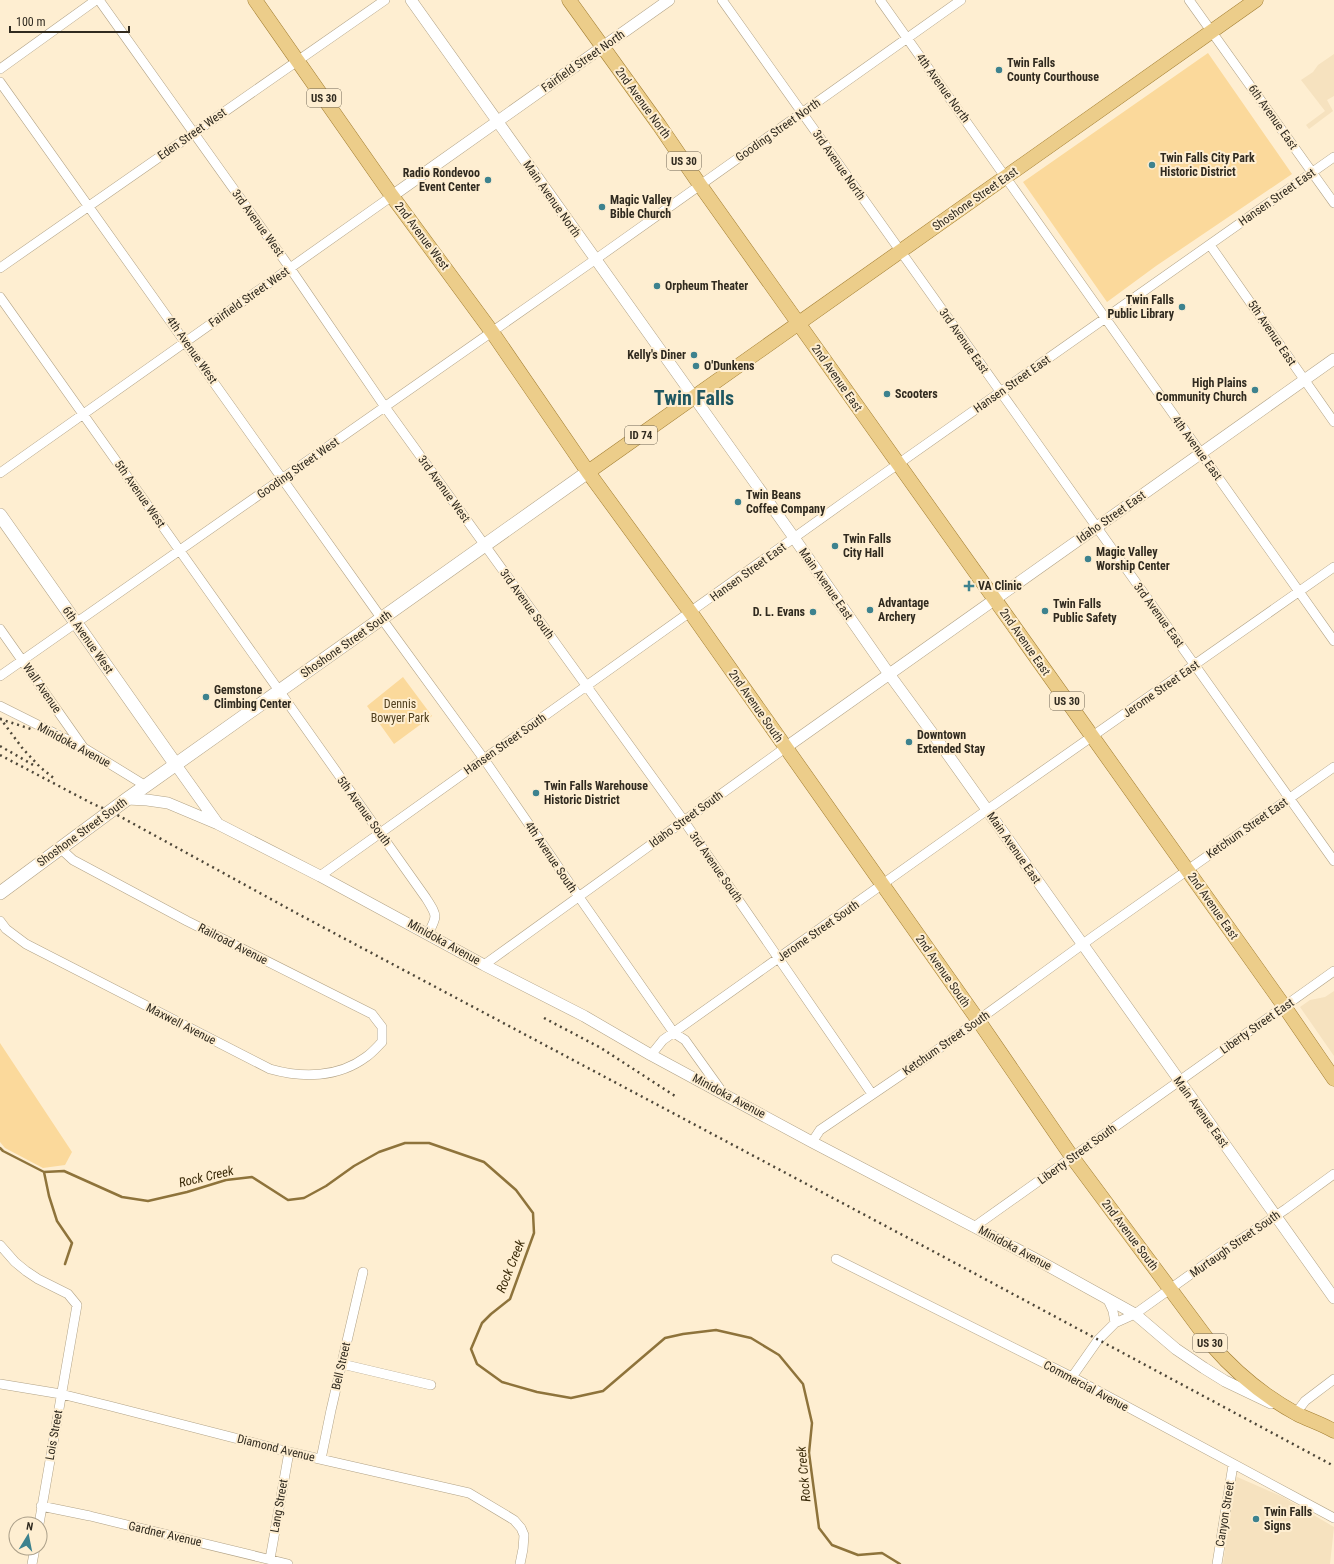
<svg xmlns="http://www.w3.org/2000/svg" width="1334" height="1564" viewBox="0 0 1334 1564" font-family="'Roboto Condensed',sans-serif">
<rect width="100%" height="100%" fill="#feeed1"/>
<path fill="#f6e2bf" d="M 1334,54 L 1334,96 L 1327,100 L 1333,111 L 1309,129 L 1306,125 L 1325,111 L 1301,80 L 1313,72 L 1318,65 Z
M 1334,991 L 1334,1056 L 1300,1007 L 1310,1000 L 1325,997 Z
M 1235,1476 L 1283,1497 L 1334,1527 L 1330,1564 L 1223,1564 Z"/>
<path fill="#fbd99b" d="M 1208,53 L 1292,174 L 1156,266 L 1107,302 L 1023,182 Z
M 403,677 L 432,716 L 394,744 L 367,706 Z
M 0,1043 L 72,1152 L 65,1165 L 43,1168 L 5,1148 L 0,1142 Z"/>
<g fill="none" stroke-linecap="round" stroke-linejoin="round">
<path stroke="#8e733b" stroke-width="2.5" d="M 0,1148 L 3,1151 L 44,1172 L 64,1171 L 122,1197 L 148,1201 L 187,1192 L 226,1180 L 252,1177 L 288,1200 L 304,1198 L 326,1186 L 354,1166 L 379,1152 L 405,1143 L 429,1143 L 484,1162 L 516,1190 L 533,1213 L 534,1233 L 510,1299 L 491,1314 L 482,1323 L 471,1349 L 477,1364 L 502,1382 L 537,1392 L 571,1398 L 603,1391 L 665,1338 L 683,1334 L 716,1330 L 751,1338 L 779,1355 L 803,1384 L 812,1423 L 809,1453 L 819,1528 L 832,1545 L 858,1555 L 882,1553 L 900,1564
M 44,1172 L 49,1196 L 57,1221 L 72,1243 L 65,1264"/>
<g stroke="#b1a286" stroke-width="10">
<path id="minor" d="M 99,0 L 290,268 L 385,407 L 684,821 L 872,1094
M 722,0 L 1334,861
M 880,0 L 1334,641
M 1189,0 L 1334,203
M 0,69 L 96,0
M 0,82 L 382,619 L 484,759 L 579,897 L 674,1033 L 685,1040 L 723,1093
M 1210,245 L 1334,422
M 0,268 L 385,0
M 0,297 L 426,898 C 437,916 438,915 428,934
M 0,473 L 392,196
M 0,629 L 83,747
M 0,676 L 596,259 L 961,0
M 0,706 L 84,748 L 146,786
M 320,876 L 847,500 L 1334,157
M 0,921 L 6,929 L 26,944 L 270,1069 C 302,1078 338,1078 366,1057 C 372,1053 377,1047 382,1042 L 382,1027 L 372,1014 L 187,921 L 73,860 L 60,848
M 484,965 L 785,748
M 651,1055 L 663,1040 L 987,810 L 1334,567
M 812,1142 L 820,1130 L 926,1058 L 1094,936 L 1334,767
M 974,1227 L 1334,971
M 0,1245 L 15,1262 L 26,1271 L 38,1279 L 68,1294 L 77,1305 L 39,1524
M 836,1259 L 1072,1377 L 1334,1518
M 1108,1300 L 1113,1311 L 1115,1323
M 342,1364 L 431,1385
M 1072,1377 L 1098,1340 L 1115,1323 L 1135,1314 L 1219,1254 L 1286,1209 L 1334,1174
M 0,1384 L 61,1394 L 110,1406 L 289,1452 L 469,1493 L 514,1520 L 521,1528 L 524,1535 L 523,1549 L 520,1564
M 1296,1413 L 1305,1401 L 1334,1379
M 321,1459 L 331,1410 L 363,1272
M 41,1506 L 90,1516 L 288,1564
M 270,1559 L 289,1452
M 32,1564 L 35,1548
M 1217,1564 L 1233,1465"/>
</g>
<g stroke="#b1a286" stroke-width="12">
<path id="tertiary" d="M 411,0 L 790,532 L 889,674 L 941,745 L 1334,1298
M 392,196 L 669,0
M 785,748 L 1334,359
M 176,765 L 218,824 L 320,876 L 484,965 L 584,1016 L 651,1055 L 812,1142 L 1032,1257 L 1135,1314 L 1176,1349 L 1204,1368 L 1225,1381 L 1271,1403
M 127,799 L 147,800 L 168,803 L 218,824"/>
</g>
<g stroke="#b1a286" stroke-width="14">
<path id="secondary" d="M 0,515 L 176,765
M 0,893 L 127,799 L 588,472"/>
</g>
<g stroke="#a27e32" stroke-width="15">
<path id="primary" d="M 255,0 L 392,196 L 492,332 L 588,472 L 691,613 L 978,1020 L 1072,1157 L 1211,1344 C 1235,1372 1264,1396 1297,1414 C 1309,1420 1322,1424 1334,1431
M 569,0 L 659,125 L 700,185 L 1284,1006 L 1334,1079
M 588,472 L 1256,0"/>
</g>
<use href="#minor" stroke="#fff" stroke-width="9"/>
<use href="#tertiary" stroke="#fff" stroke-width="11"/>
<use href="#secondary" stroke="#fff" stroke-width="13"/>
<use href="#primary" stroke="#eccd8a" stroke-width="14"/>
<path stroke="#4e4739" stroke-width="2.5" stroke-dasharray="2 4" stroke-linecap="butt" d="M 0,718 L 23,749 L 40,767 L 56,780
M 0,719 L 34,730
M 0,746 L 35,766
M 0,755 L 93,804 L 110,811 L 300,915 L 927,1248 L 1334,1466
M 544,1018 L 601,1048 L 675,1096"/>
</g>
<g fill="#3d828e" stroke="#feeed1" stroke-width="1.5">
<circle cx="999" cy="70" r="4"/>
<circle cx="1152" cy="165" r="4"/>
<circle cx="488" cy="180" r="4"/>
<circle cx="602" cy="207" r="4"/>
<circle cx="657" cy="286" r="4"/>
<circle cx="1182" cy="307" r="4"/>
<circle cx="694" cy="355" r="4"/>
<circle cx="696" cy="366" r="4"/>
<circle cx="1255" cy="390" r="4"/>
<circle cx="887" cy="394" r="4"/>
<circle cx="738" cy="502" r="4"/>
<circle cx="835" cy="546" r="4"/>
<circle cx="1088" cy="559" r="4"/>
<path d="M967 580h4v4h4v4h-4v4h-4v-4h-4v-4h4z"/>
<circle cx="870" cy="610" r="4"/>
<circle cx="1045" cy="611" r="4"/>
<circle cx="813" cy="612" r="4"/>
<circle cx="206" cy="697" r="4"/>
<circle cx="909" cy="742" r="4"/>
<circle cx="536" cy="793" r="4"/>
<circle cx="1256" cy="1519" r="4"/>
</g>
<g text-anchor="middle" stroke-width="4" stroke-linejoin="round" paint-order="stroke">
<g fill="#feeed1" stroke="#6e6554" stroke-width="1">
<rect x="307" y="89" width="34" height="18" rx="3"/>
<rect x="667" y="152" width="34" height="18" rx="3"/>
<rect x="625" y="426" width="32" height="18" rx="3"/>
<rect x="1050" y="692" width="34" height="18" rx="3"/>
<rect x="1193" y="1334" width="34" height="18" rx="3"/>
</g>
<g font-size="11" font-weight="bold" fill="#302a1f">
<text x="324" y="102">US 30</text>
<text x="684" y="165">US 30</text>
<text x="641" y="439">ID 74</text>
<text x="1067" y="705">US 30</text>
<text x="1210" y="1347">US 30</text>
</g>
<g font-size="12" fill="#302a1f" stroke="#feeed1">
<text transform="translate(583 61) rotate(-35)" y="4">Fairfield Street North</text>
<text transform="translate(943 88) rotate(54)" y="4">4th Avenue North</text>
<text transform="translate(643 103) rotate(54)" y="4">2nd Avenue North</text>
<text transform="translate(1273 117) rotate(55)" y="4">6th Avenue East</text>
<text transform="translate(778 130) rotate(-35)" y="4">Gooding Street North</text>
<text transform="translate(192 134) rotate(-35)" y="4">Eden Street West</text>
<text transform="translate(839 165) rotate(55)" y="4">3rd Avenue North</text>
<text transform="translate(1277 197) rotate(-35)" y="4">Hansen Street East</text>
<text transform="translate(552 199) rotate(55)" y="4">Main Avenue North</text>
<text transform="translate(975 199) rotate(-35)" y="4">Shoshone Street East</text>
<text transform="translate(258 223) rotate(54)" y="4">3rd Avenue West</text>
<text transform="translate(422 236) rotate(53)" y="4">2nd Avenue West</text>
<text transform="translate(249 297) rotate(-35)" y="4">Fairfield Street West</text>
<text transform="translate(1272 333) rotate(56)" y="4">5th Avenue East</text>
<text transform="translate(964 341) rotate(55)" y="4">3rd Avenue East</text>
<text transform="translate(192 350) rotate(55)" y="4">4th Avenue West</text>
<text transform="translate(837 378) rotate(55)" y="4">2nd Avenue East</text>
<text transform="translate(1012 384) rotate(-35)" y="4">Hansen Street East</text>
<text transform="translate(1197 448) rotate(54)" y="4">4th Avenue East</text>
<text transform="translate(298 468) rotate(-35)" y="4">Gooding Street West</text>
<text transform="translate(444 489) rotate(54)" y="4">3rd Avenue West</text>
<text transform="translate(140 494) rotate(55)" y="4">5th Avenue West</text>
<text transform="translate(1111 517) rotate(-35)" y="4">Idaho Street East</text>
<text transform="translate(748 572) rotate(-36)" y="4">Hansen Street East</text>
<text transform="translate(826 584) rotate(55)" y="4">Main Avenue East</text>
<text transform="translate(527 604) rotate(54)" y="4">3rd Avenue South</text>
<text transform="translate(1159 615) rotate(54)" y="4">3rd Avenue East</text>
<text transform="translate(88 640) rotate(55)" y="4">6th Avenue West</text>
<text transform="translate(1025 642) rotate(55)" y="4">2nd Avenue East</text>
<text transform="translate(346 644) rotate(-35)" y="4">Shoshone Street South</text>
<text transform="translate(42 688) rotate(55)" y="4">Wall Avenue</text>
<text transform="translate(1161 689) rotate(-35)" y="4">Jerome Street East</text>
<text transform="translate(756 706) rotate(55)" y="4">2nd Avenue South</text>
<text transform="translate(505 744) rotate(-35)" y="4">Hansen Street South</text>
<text transform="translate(74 745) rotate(28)" y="4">Minidoka Avenue</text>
<text transform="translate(364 811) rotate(54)" y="4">5th Avenue South</text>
<text transform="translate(686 819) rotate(-36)" y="4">Idaho Street South</text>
<text transform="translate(1247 828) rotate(-35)" y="4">Ketchum Street East</text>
<text transform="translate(82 832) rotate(-36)" y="4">Shoshone Street South</text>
<text transform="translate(1014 848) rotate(55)" y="4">Main Avenue East</text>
<text transform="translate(551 857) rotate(56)" y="4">4th Avenue South</text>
<text transform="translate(716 867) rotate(55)" y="4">3rd Avenue South</text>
<text transform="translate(1213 906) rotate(55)" y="4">2nd Avenue East</text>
<text transform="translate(818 931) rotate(-35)" y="4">Jerome Street South</text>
<text transform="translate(444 942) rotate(29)" y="4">Minidoka Avenue</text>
<text transform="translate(233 944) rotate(27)" y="4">Railroad Avenue</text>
<text transform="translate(943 971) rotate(55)" y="4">2nd Avenue South</text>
<text transform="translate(181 1024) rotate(27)" y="4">Maxwell Avenue</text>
<text transform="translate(1257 1026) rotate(-35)" y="4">Liberty Street East</text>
<text transform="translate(946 1043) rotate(-35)" y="4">Ketchum Street South</text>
<text transform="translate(729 1096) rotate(28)" y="4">Minidoka Avenue</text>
<text transform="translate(1201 1112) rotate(54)" y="4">Main Avenue East</text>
<text transform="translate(1077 1154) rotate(-36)" y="4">Liberty Street South</text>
<text transform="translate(1130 1235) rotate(53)" y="4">2nd Avenue South</text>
<text transform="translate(1235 1244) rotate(-35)" y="4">Murtaugh Street South</text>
<text transform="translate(1015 1248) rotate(28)" y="4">Minidoka Avenue</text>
<text transform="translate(341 1366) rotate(-77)" y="4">Bell Street</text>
<text transform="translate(1086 1386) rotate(28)" y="4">Commercial Avenue</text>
<text transform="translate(54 1435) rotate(-80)" y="4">Lois Street</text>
<text transform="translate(276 1448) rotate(14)" y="4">Diamond Avenue</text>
<text transform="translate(279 1506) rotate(-80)" y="4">Lang Street</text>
<text transform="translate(1225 1514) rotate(-81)" y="4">Canyon Street</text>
<text transform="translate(165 1534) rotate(13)" y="4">Gardner Avenue</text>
</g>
<g font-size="12" font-weight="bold" fill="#302a1f" stroke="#feeed1" text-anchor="start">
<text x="1007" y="67">Twin Falls<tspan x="1007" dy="14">County Courthouse</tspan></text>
<text x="1160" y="162">Twin Falls City Park<tspan x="1160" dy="14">Historic District</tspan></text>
<text x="480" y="177" text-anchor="end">Radio Rondevoo<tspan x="480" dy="14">Event Center</tspan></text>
<text x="610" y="204">Magic Valley<tspan x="610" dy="14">Bible Church</tspan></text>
<text x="665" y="290">Orpheum Theater</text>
<text x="1174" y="304" text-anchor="end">Twin Falls<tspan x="1174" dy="14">Public Library</tspan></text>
<text x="686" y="359" text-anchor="end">Kelly's Diner</text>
<text x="704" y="370">O'Dunkens</text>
<text x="1247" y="387" text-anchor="end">High Plains<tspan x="1247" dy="14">Community Church</tspan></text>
<text x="895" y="398">Scooters</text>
<text x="746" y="499">Twin Beans<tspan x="746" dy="14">Coffee Company</tspan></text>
<text x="843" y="543">Twin Falls<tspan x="843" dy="14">City Hall</tspan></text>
<text x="1096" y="556">Magic Valley<tspan x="1096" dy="14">Worship Center</tspan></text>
<text x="978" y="590">VA Clinic</text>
<text x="878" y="607">Advantage<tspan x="878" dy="14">Archery</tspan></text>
<text x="1053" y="608">Twin Falls<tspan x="1053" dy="14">Public Safety</tspan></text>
<text x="805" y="616" text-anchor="end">D. L. Evans</text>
<text x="214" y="694">Gemstone<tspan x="214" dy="14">Climbing Center</tspan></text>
<text x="917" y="739">Downtown<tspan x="917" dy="14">Extended Stay</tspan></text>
<text x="544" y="790">Twin Falls Warehouse<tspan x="544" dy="14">Historic District</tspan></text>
<text x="1264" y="1516">Twin Falls<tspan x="1264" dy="14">Signs</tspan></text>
</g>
<g font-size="12" fill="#503f1e" stroke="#feeed1">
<text x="400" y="708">Dennis<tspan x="400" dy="14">Bowyer Park</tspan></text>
</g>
<g font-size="13" font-style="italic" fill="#3c2c0b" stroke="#feeed1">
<text transform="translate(206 1176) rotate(-13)" y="5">Rock Creek</text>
<text transform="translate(510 1266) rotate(-68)" y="5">Rock Creek</text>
<text transform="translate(803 1474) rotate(-95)" y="5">Rock Creek</text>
</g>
<g font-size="20" font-weight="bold" fill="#1f5761" stroke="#feeed1">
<text x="694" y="405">Twin Falls</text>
</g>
</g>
<g transform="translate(28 1536) rotate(10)"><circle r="19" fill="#feeed1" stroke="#aca08a"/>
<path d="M0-3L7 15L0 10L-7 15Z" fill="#3d828e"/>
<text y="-6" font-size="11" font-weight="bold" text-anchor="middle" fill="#302a1f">N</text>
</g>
<path d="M10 26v6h119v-6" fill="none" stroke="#302a1f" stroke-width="2"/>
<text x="16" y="26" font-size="12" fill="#302a1f" stroke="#feeed1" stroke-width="3" paint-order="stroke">100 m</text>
</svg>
